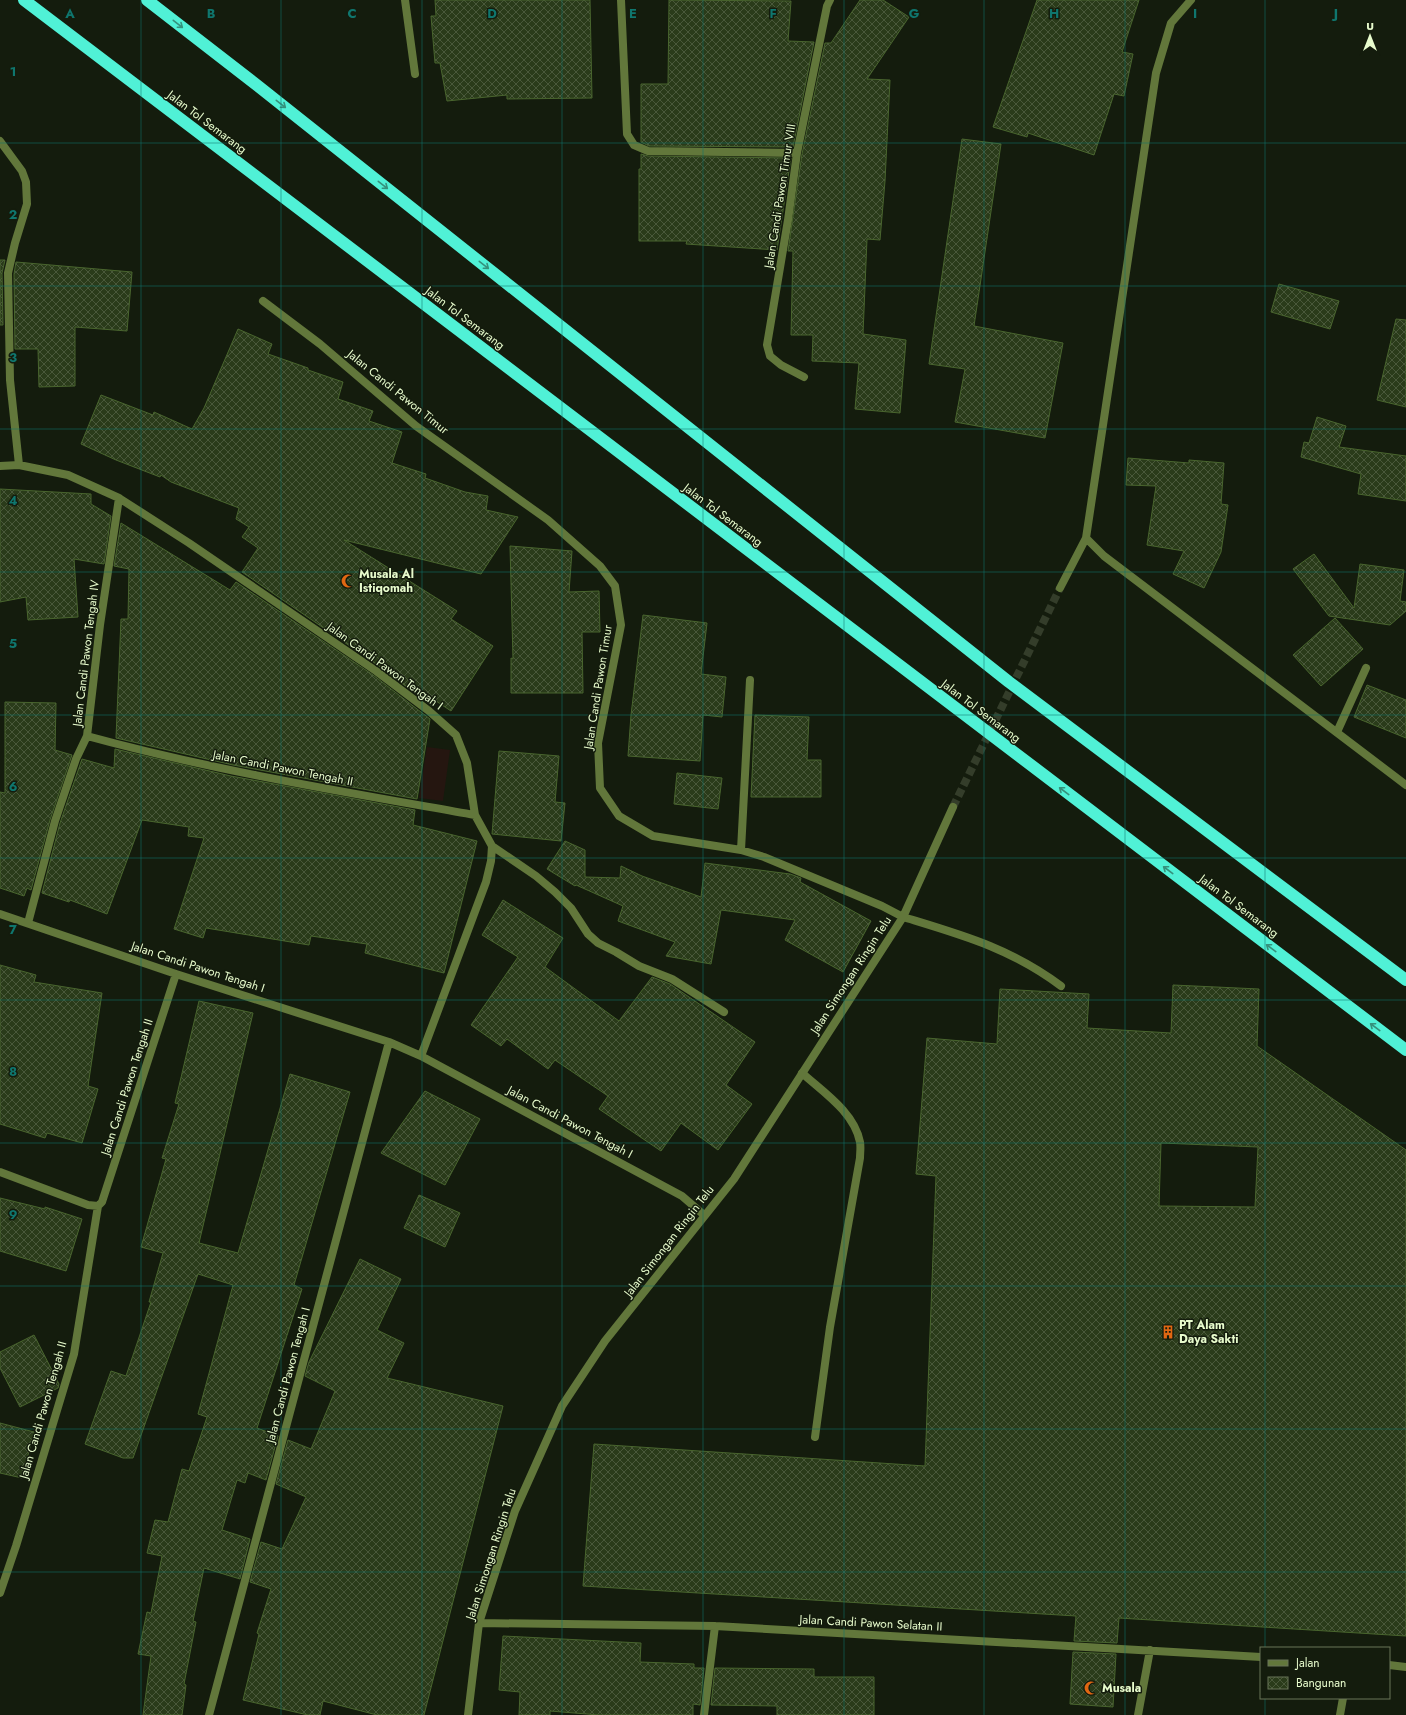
<svg xmlns="http://www.w3.org/2000/svg" width="1406" height="1715" viewBox="0 0 1406 1715" font-family="Jost,sans-serif">
<defs>
<pattern id="building-cross-hatch" width="8" height="8" patternUnits="userSpaceOnUse"><rect width="8" height="8" fill="#2a3b1a"/><path d="M0 0l8 8M0 8l8-8" fill="none" stroke="#49583a"/></pattern>
</defs>
<rect width="100%" height="100%" fill="#141c0d"/>
<path fill="#251610" d="M 427,747 L 450,750 L 443,801 L 419,798 Z"/>
<path fill="url(#building-cross-hatch)" stroke="#49652e" fill-rule="evenodd" d="M 435,0 L 590,0 L 592,98 L 507,99 L 507,95 L 447,101 L 440,63 L 435,63 L 431,16 L 436,16 Z
M 669,0 L 791,1 L 788,41 L 814,42 L 793,147 L 649,146 L 641,142 L 641,84 L 668,84 Z
M 860,0 L 883,0 L 909,17 L 867,79 L 890,80 L 885,181 L 880,240 L 867,239 L 863,334 L 906,340 L 900,413 L 855,409 L 859,363 L 812,361 L 813,335 L 791,335 L 793,251 L 788,251 L 802,154 L 825,43 L 831,43 Z
M 1037,0 L 1139,0 L 1122,52 L 1133,54 L 1124,96 L 1114,94 L 1094,155 L 1028,133 L 1027,137 L 993,127 Z
M 962,139 L 1001,144 L 974,326 L 1063,343 L 1045,438 L 955,422 L 965,369 L 929,364 Z
M 641,154 L 648,156 L 791,158 L 777,250 L 686,244 L 687,241 L 639,241 L 639,169 L 641,169 Z
M 0,260 L 5,260 L 2,273 L 3,325 L 0,325 Z
M 16,262 L 132,272 L 127,331 L 75,327 L 75,386 L 39,387 L 38,349 L 15,349 L 14,274 Z
M 1279,284 L 1339,301 L 1330,329 L 1271,312 Z
M 1396,319 L 1406,320 L 1406,407 L 1377,400 Z
M 238,329 L 272,344 L 268,354 L 308,368 L 308,370 L 343,382 L 338,399 L 373,411 L 369,421 L 402,432 L 392,463 L 426,474 L 425,478 L 465,492 L 488,496 L 486,510 L 518,517 L 481,574 L 344,540 L 457,611 L 451,619 L 493,646 L 451,711 L 433,699 L 432,706 L 379,666 L 242,572 L 258,548 L 242,537 L 249,527 L 236,519 L 239,508 L 171,482 L 161,475 L 160,477 L 116,460 L 81,444 L 101,395 L 153,415 L 154,412 L 192,429 L 204,408 Z
M 1317,417 L 1346,426 L 1339,447 L 1406,456 L 1406,501 L 1358,494 L 1361,474 L 1301,457 L 1304,442 L 1309,443 Z
M 1128,458 L 1189,463 L 1189,460 L 1224,463 L 1221,504 L 1228,505 L 1221,552 L 1204,588 L 1173,574 L 1184,551 L 1147,545 L 1156,486 L 1126,485 Z
M 0,489 L 91,494 L 91,504 L 111,516 L 104,564 L 74,559 L 78,617 L 28,620 L 26,597 L 0,602 Z
M 121,523 L 230,590 L 236,582 L 373,675 L 430,719 L 417,799 L 233,765 L 116,738 L 121,619 L 128,619 L 129,569 L 114,566 Z
M 510,546 L 572,551 L 569,592 L 599,591 L 600,632 L 582,632 L 583,693 L 511,693 L 511,658 L 513,659 Z
M 1314,554 L 1354,608 L 1360,564 L 1404,570 L 1400,601 L 1406,602 L 1406,611 L 1390,625 L 1329,616 L 1293,569 Z
M 643,615 L 707,623 L 701,674 L 726,677 L 722,717 L 703,715 L 700,761 L 628,756 L 631,715 Z
M 1335,618 L 1363,649 L 1321,686 L 1293,655 Z
M 1367,685 L 1406,700 L 1406,738 L 1354,717 Z
M 5,702 L 56,703 L 55,750 L 72,755 L 50,820 L 31,890 L 27,888 L 24,896 L 0,888 L 0,792 L 5,793 Z
M 755,715 L 809,717 L 807,760 L 821,760 L 821,797 L 751,797 Z
M 115,749 L 231,776 L 415,810 L 413,825 L 477,841 L 444,973 L 365,953 L 367,944 L 311,936 L 309,945 L 206,928 L 203,938 L 174,929 L 204,838 L 188,836 L 189,827 L 142,820 L 107,914 L 70,900 L 69,902 L 42,893 L 60,823 L 82,759 L 114,768 Z
M 499,751 L 559,756 L 555,802 L 565,803 L 561,841 L 492,834 Z
M 677,773 L 722,778 L 718,809 L 674,804 Z
M 565,841 L 585,850 L 585,877 L 620,878 L 621,866 L 642,876 L 701,897 L 705,863 L 790,874 L 801,878 L 800,882 L 871,921 L 843,972 L 785,940 L 795,920 L 721,910 L 711,964 L 666,956 L 675,942 L 618,921 L 623,906 L 576,885 L 575,886 L 547,869 Z
M 503,900 L 563,938 L 545,967 L 619,1021 L 652,977 L 670,984 L 755,1042 L 726,1085 L 752,1104 L 718,1150 L 681,1123 L 661,1151 L 599,1109 L 608,1096 L 555,1060 L 548,1069 L 507,1039 L 501,1046 L 471,1025 L 518,957 L 482,935 Z
M 0,965 L 36,975 L 34,982 L 102,993 L 88,1086 L 98,1089 L 82,1143 L 47,1133 L 45,1138 L 0,1124 Z
M 1173,985 L 1259,989 L 1257,1046 L 1406,1150 L 1406,1636 L 1119,1618 L 1117,1643 L 1074,1641 L 1076,1616 L 583,1586 L 594,1444 L 925,1466 L 936,1176 L 916,1174 L 927,1038 L 997,1044 L 1000,989 L 1089,994 L 1087,1028 L 1171,1033 ZM 1161,1143 L 1258,1147 L 1255,1207 L 1159,1206 Z
M 199,1001 L 253,1013 L 199,1243 L 238,1253 L 290,1074 L 350,1092 L 294,1285 L 302,1289 L 257,1428 L 278,1436 L 266,1480 L 248,1473 L 245,1483 L 237,1480 L 222,1530 L 250,1539 L 240,1579 L 204,1568 L 193,1621 L 196,1622 L 184,1684 L 186,1685 L 182,1715 L 143,1715 L 151,1656 L 138,1654 L 147,1612 L 151,1613 L 162,1556 L 147,1553 L 155,1520 L 168,1522 L 182,1469 L 189,1471 L 207,1417 L 198,1414 L 233,1285 L 198,1274 L 133,1458 L 123,1458 L 85,1444 L 111,1371 L 126,1376 L 151,1302 L 149,1302 L 163,1253 L 141,1247 L 166,1159 L 162,1158 L 179,1104 L 175,1103 Z
M 425,1091 L 480,1119 L 445,1185 L 381,1153 Z
M 419,1195 L 460,1213 L 445,1247 L 404,1228 Z
M 0,1198 L 45,1209 L 45,1207 L 82,1219 L 66,1271 L 0,1251 Z
M 360,1259 L 401,1279 L 377,1330 L 404,1343 L 387,1378 L 503,1406 L 424,1715 L 377,1715 L 323,1701 L 320,1715 L 308,1715 L 243,1700 L 259,1634 L 257,1633 L 271,1589 L 250,1582 L 261,1542 L 282,1549 L 306,1497 L 276,1484 L 288,1440 L 311,1449 L 335,1391 L 305,1376 L 309,1362 Z
M 34,1335 L 59,1384 L 58,1388 L 20,1407 L 0,1368 L 0,1352 Z
M 0,1423 L 34,1432 L 22,1478 L 0,1473 Z
M 503,1636 L 641,1643 L 640,1662 L 694,1664 L 694,1668 L 704,1668 L 700,1705 L 693,1704 L 693,1715 L 599,1715 L 550,1711 L 550,1715 L 519,1715 L 520,1692 L 499,1690 Z
M 1073,1652 L 1116,1654 L 1113,1707 L 1070,1704 Z
M 715,1668 L 814,1669 L 814,1677 L 874,1677 L 874,1715 L 777,1715 L 777,1706 L 711,1705 Z"/>
<g fill="none" stroke-linecap="round" stroke-linejoin="round">
<path stroke="#343d2a" stroke-width="8" stroke-dasharray="8 4" stroke-linecap="butt" d="M 953,807 L 1060,588"/>
<path stroke="#62773b" stroke-width="8" d="M 1337,732 L 1366,668
M 903,917 C 962,935 1010,948 1061,986
M 802,1073 C 823,1092 854,1112 860,1142 C 861,1147 860,1153 860,1158 L 830,1327 L 815,1437"/>
<path stroke="#62773b" stroke-width="8" d="M 405,0 L 415,74
M 621,0 L 627,134 L 634,145 L 648,151 L 797,153
M 0,141 L 22,171 L 26,182 L 27,204 L 15,243 L 8,273 L 10,380 L 19,465
M 263,301 L 320,344 L 416,426 L 548,520 L 600,566 L 615,586 L 621,625 L 598,743 L 600,788 L 619,816 L 653,836 L 741,850 L 764,857 L 882,906 L 903,917
M 804,377 L 781,365 L 770,356 L 767,345 L 788,220 L 797,153 L 827,6 L 830,0
M 0,466 L 19,465 L 68,475 L 119,498 L 189,543 L 376,671 L 429,711 L 456,735 L 467,763 L 475,815 L 492,846 L 491,861 L 486,882 L 421,1056
M 1086,538 L 1104,556 L 1406,785
M 1060,588 L 1086,538 L 1156,73 L 1171,23 L 1191,0
M 87,736 C 215,771 345,792 475,815
M 492,846 L 536,876 L 555,892 L 571,908 L 588,934 L 598,943 L 616,952 L 639,966 L 672,979 L 724,1012
M 741,850 L 750,680
M 0,914 L 176,974 L 389,1042 L 421,1056 L 682,1196 L 704,1215
M 28,923 L 55,821 L 76,759 L 87,736 L 100,625 L 119,498
M 0,1172 L 88,1205 L 98,1206
M 0,1593 L 16,1546 L 74,1354 L 98,1206 L 102,1202 L 176,974
M 479,1623 L 715,1626 L 1261,1657
M 1389,1665 L 1406,1667
M 209,1715 L 389,1042
M 468,1715 L 479,1623 L 515,1511 L 562,1406 L 605,1341 L 734,1179 L 903,917 L 953,807
M 704,1715 L 715,1626
M 1138,1715 L 1150,1650
M 1340,1715 L 1343,1698"/>
<path stroke="#50f1d6" stroke-width="12" d="M 24,0 L 1406,1050
M 147,0 L 258,86 L 1009,682 L 1406,980"/>
</g>
<defs><path id="oneway-shaft" d="M-6 0H5M1.5-3L5.5 0L1.5 3" fill="none" stroke-width="1.6" stroke-linecap="round" stroke-linejoin="round"/></defs>
<g stroke="#35917c">
<use href="#oneway-shaft" transform="translate(178 24) rotate(38)"/>
<use href="#oneway-shaft" transform="translate(281 104) rotate(38)"/>
<use href="#oneway-shaft" transform="translate(383 185) rotate(38)"/>
<use href="#oneway-shaft" transform="translate(484 265) rotate(38)"/>
<use href="#oneway-shaft" transform="translate(1064 791) rotate(-143)"/>
<use href="#oneway-shaft" transform="translate(1168 870) rotate(-143)"/>
<use href="#oneway-shaft" transform="translate(1271 948) rotate(-143)"/>
<use href="#oneway-shaft" transform="translate(1375 1027) rotate(-143)"/>
</g>
<path fill="none" stroke="#0f766e" stroke-width="1" stroke-opacity="0.55" d="M 141,0 L 141,1715M 281,0 L 281,1715M 422,0 L 422,1715M 562,0 L 562,1715M 703,0 L 703,1715M 844,0 L 844,1715M 984,0 L 984,1715M 1125,0 L 1125,1715M 1265,0 L 1265,1648M 0,143 L 1406,143M 0,286 L 1406,286M 0,429 L 1406,429M 0,572 L 1406,572M 0,715 L 1406,715M 0,858 L 1406,858M 0,1000 L 1406,1000M 0,1143 L 1406,1143M 0,1286 L 1406,1286M 0,1429 L 1406,1429M 0,1572 L 1406,1572M 1265,1698 L 1265,1715"/>
<defs>
<g id="mosque-bare" transform="scale(1.08)"><path d="M3.5-4.9A6 6 0 1 0 3.5 4.9A5 5 0 1 1 3.5-4.9Z" fill="#e16712" stroke="#141c0d" stroke-width="2.5" paint-order="stroke"/></g>
<g id="building-bare" transform="scale(1.08)"><path d="M-4-6H4V6H1V3H-1V6H-4ZM-2.5-4.3h1.7v1.8h-1.7ZM.8-4.3h1.7v1.8H.8ZM-2.5-1h1.7V.8h-1.7ZM.8-1h1.7V.8H.8Z" fill="#e16712" stroke="#141c0d" stroke-width="2.5" paint-order="stroke"/></g>
</defs>
<g fill-rule="evenodd">
<use href="#mosque-bare" x="348" y="581"/>
<use href="#building-bare" x="1168" y="1332"/>
<use href="#mosque-bare" x="1091" y="1688"/>
</g>
<g text-anchor="middle" stroke-width="3" stroke-linejoin="round" paint-order="stroke">
<g font-size="12" fill="#e7fbcc" stroke="#141c0d">
<text transform="translate(207 122) rotate(37)" y="4">Jalan Tol Semarang</text>
<text transform="translate(780 196) rotate(-81)" y="4">Jalan Candi Pawon Timur VIII</text>
<text transform="translate(465 318) rotate(37)" y="4">Jalan Tol Semarang</text>
<text transform="translate(398 392) rotate(39)" y="4">Jalan Candi Pawon Timur</text>
<text transform="translate(723 515) rotate(37)" y="4">Jalan Tol Semarang</text>
<text transform="translate(86 653) rotate(-83)" y="4">Jalan Candi Pawon Tengah IV</text>
<text transform="translate(385 666) rotate(36)" y="4">Jalan Candi Pawon Tengah I</text>
<text transform="translate(598 687) rotate(-81)" y="4">Jalan Candi Pawon Timur</text>
<text transform="translate(981 711) rotate(37)" y="4">Jalan Tol Semarang</text>
<text transform="translate(283 768) rotate(11)" y="4">Jalan Candi Pawon Tengah II</text>
<text transform="translate(1239 906) rotate(37)" y="4">Jalan Tol Semarang</text>
<text transform="translate(198 967) rotate(18)" y="4">Jalan Candi Pawon Tengah I</text>
<text transform="translate(851 975) rotate(-57)" y="4">Jalan Simongan Ringin Telu</text>
<text transform="translate(127 1087) rotate(-72)" y="4">Jalan Candi Pawon Tengah II</text>
<text transform="translate(570 1122) rotate(28)" y="4">Jalan Candi Pawon Tengah I</text>
<text transform="translate(669 1241) rotate(-52)" y="4">Jalan Simongan Ringin Telu</text>
<text transform="translate(288 1375) rotate(-75)" y="4">Jalan Candi Pawon Tengah I</text>
<text transform="translate(43 1410) rotate(-74)" y="4">Jalan Candi Pawon Tengah II</text>
<text transform="translate(491 1554) rotate(-72)" y="4">Jalan Simongan Ringin Telu</text>
<text transform="translate(871 1623) rotate(3)" y="4">Jalan Candi Pawon Selatan II</text>
</g>
<g font-size="12" font-weight="bold" fill="#e7fbcc" stroke="#141c0d" text-anchor="start">
<text x="359" y="578">Musala Al<tspan x="359" dy="14">Istiqomah</tspan></text>
<text x="1179" y="1329">PT Alam<tspan x="1179" dy="14">Daya Sakti</tspan></text>
<text x="1102" y="1692">Musala</text>
</g>
</g>
<g font-size="13" text-anchor="middle" font-weight="bold" fill="#0f766e" stroke="#141c0d" stroke-width="3" stroke-linejoin="round" paint-order="stroke">
<text x="70" y="18">A</text>
<text x="211" y="18">B</text>
<text x="352" y="18">C</text>
<text x="492" y="18">D</text>
<text x="633" y="18">E</text>
<text x="773" y="18">F</text>
<text x="914" y="18">G</text>
<text x="1054" y="18">H</text>
<text x="1195" y="18">I</text>
<text x="1336" y="18">J</text>
<text x="13" y="76">1</text>
<text x="13" y="219">2</text>
<text x="13" y="362">3</text>
<text x="13" y="505">4</text>
<text x="13" y="648">5</text>
<text x="13" y="791">6</text>
<text x="13" y="934">7</text>
<text x="13" y="1076">8</text>
<text x="13" y="1219">9</text>
</g>
<rect x="1260" y="1647" width="130" height="52" fill="#141c0d" stroke="#687559"/>
<rect x="1268" y="1660" width="20" height="6" fill="#62773b" stroke="#687559"/>
<text x="1296" y="1667" font-size="12" fill="#e7fbcc">Jalan</text>
<rect x="1268" y="1677" width="20" height="12" fill="url(#building-cross-hatch)" stroke="#687559"/>
<text x="1296" y="1687" font-size="12" fill="#e7fbcc">Bangunan</text>
<g transform="translate(1370 36)" stroke="#141c0d" stroke-width="3" paint-order="stroke">
<path d="M0-3L7 15L0 10L-7 15Z" fill="#e7fbcc"/>
<text y="-6" font-size="11" font-weight="bold" text-anchor="middle" fill="#e7fbcc">U</text>
</g>
</svg>
